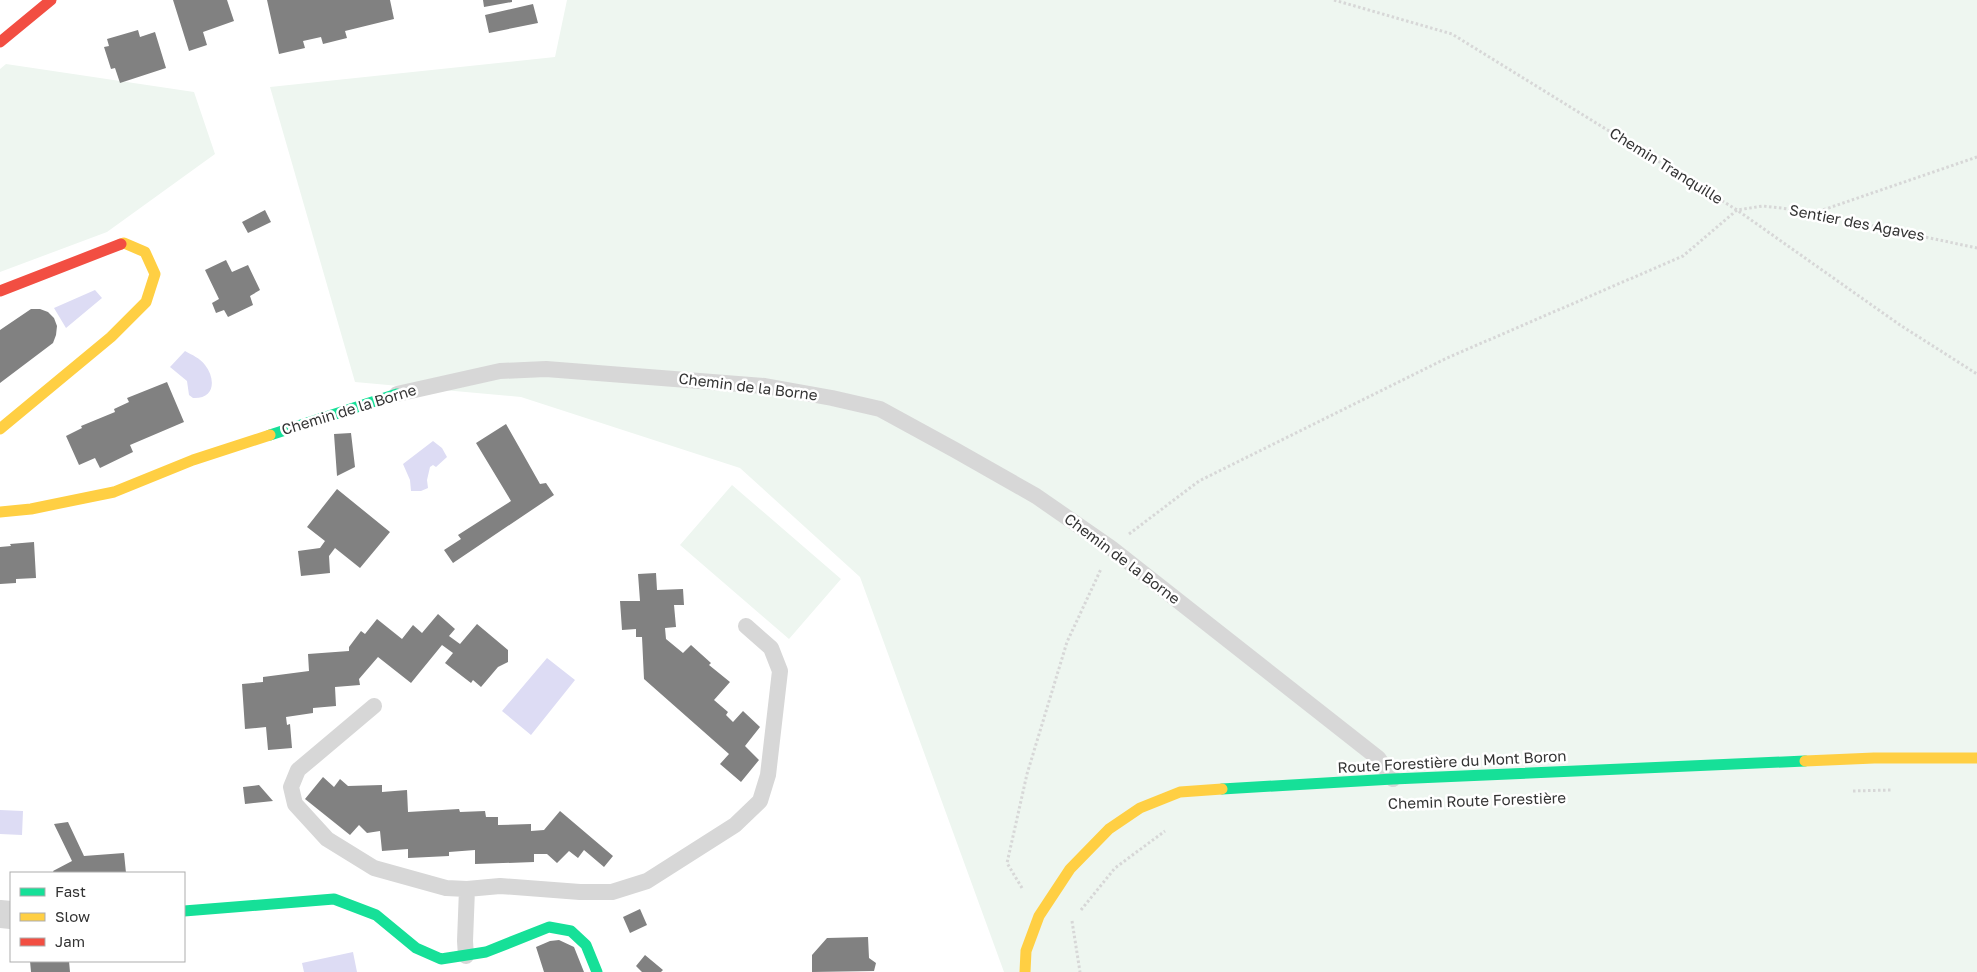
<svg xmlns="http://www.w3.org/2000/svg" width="1977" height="972" viewBox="0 0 1977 972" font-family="'Golos Text',sans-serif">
<rect width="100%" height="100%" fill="#fff"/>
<path fill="#eef6f0" d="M 567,0 L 1977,0 L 1977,972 L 1004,972 L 860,577 L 740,468 L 521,397 L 355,382 L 270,87 L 555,57 Z
M 6,64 L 194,92 L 215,154 L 107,232 L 0,272 L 0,69 Z
M 732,485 L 841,579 L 789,639 L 680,545 Z"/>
<path fill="#dddcf4" d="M 95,290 L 102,298 L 66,328 L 54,308 Z
M 185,351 C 192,355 200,358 205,365 C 216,379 215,399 193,398 L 189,395 L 187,381 L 170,367 Z
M 433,441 L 442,448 L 447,457 L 436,467 L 433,465 L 430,467 L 427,480 L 428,488 L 421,491 L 411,491 L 410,480 L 403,464 Z
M 547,658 L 575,680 L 531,735 L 502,711 Z
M 0,810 L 23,811 L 22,835 L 0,834 Z
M 353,952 L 357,972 L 304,972 L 302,963 Z"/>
<path fill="#818181" d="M 173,0 L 227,0 L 234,21 L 203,32 L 207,45 L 189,51 Z
M 267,0 L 390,0 L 394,19 L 345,31 L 347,38 L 323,44 L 321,37 L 303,41 L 305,48 L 279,54 Z
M 483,0 L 512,0 L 512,2 L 484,7 Z
M 533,4 L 538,23 L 489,33 L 485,15 Z
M 138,30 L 140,37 L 155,32 L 166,68 L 120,83 L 115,68 L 111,69 L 104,47 L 109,46 L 107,39 Z
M 265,210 L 271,222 L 248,233 L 242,222 Z
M 226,260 L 232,272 L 248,265 L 260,290 L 250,296 L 253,305 L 228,317 L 224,310 L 216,313 L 212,303 L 219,299 L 205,270 Z
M 31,309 L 40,309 L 48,312 L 54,318 L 57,326 L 56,335 L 53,343 L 0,383 L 0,330 Z
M 167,382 L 184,422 L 130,445 L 133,452 L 100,468 L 95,458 L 79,465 L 66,436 L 82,428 L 81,426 L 115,412 L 114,409 L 129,402 L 127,398 Z
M 506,424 L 540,484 L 546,483 L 554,495 L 453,563 L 444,550 L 461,539 L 458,535 L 511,501 L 476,443 Z
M 351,433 L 355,467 L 337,476 L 334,434 Z
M 337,489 L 390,532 L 360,568 L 335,548 L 329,556 L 330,573 L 301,576 L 298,551 L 320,548 L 325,541 L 307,527 Z
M 34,542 L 36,578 L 16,579 L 16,583 L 0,584 L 0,547 L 11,546 L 10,544 Z
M 656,573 L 657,590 L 683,589 L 684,605 L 674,605 L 676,627 L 665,628 L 666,639 L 683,653 L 691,645 L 711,663 L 709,665 L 730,682 L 714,700 L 728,712 L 726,715 L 733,722 L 743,711 L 760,727 L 745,746 L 759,760 L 741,782 L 720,764 L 729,754 L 644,679 L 642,637 L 636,637 L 636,629 L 622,630 L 620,601 L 640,601 L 638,574 Z
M 438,614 L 455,629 L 449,636 L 460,644 L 477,624 L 508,650 L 508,662 L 498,667 L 481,687 L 473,680 L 471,683 L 445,663 L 453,653 L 442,645 L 411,683 L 378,657 L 359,679 L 360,685 L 335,687 L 336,706 L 313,708 L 313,713 L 286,717 L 287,725 L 290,724 L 292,748 L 268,750 L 266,727 L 245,729 L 242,684 L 263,682 L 263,677 L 309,671 L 308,654 L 349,651 L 349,647 L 361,631 L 365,634 L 377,619 L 402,639 L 413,625 L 422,633 Z
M 323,777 L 334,787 L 340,779 L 348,786 L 382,785 L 382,792 L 407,790 L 408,812 L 459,809 L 460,812 L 485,811 L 486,817 L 498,817 L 498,825 L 531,824 L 531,831 L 544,830 L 560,811 L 613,856 L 604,867 L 584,850 L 578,858 L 569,851 L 557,863 L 547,854 L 534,854 L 534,862 L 475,864 L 475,850 L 449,852 L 449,856 L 408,858 L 408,849 L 382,851 L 380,831 L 367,833 L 359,825 L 350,835 L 305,799 Z
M 259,785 L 273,801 L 245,804 L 243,787 Z
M 68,822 L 84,856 L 124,853 L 126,873 L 54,873 L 53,871 L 72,861 L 54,824 Z
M 640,909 L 647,925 L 630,933 L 623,917 Z
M 868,937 L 869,958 L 876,963 L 874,971 L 812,972 L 812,955 L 827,938 Z
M 559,940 L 574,947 L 584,972 L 544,972 L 536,947 L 550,941 Z
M 645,955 L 663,970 L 661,972 L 642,972 L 636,966 Z
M 30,961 L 69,961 L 70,972 L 31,972 Z"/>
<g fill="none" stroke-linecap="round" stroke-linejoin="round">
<path stroke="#d7d7d7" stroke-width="3" stroke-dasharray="2.5 2.5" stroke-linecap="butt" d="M 1334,0 L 1452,34 L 1737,210 L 1900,325 L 1977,374
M 1814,213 L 1977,157
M 1129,534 L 1199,481 L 1447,358 L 1683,256 L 1737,210 L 1763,206 L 1798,210 L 1977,248
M 1853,791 L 1891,790
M 1022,888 L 1007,863 L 1027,774 L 1067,642 L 1101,569
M 1081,910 L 1115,868 L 1165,831
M 1072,921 L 1080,972"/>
<path stroke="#d7d7d7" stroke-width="16" d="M 397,394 L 500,371 L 546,369 L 765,386 L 832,398 L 880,409 L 955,450 L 1036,496 L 1111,548 L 1378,758 L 1393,779
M 374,706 L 298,770 L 291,787 L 295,804 L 327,839 L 374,868 L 446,888 L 467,889 L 500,886 L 580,892 L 612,892 L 647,881 L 735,825 L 760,801 L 768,775 L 780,671 L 771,648 L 746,626
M 466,956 L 465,941 L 467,889"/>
<path stroke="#d7d7d7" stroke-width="28" d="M 0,914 L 11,915"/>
<path stroke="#16e098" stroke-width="11" d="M 270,435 L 397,394
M 1222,789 L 1393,779 L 1805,761
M 184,911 L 334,899 L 376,915 L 416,948 L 441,959 L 486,952 L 549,927 L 571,931 L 586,945 L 597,972"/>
<path stroke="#ffcf43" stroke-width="11" d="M 0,429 L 111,337 L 146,302 L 155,274 L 145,252 L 124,243 L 121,244
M 0,512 L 31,509 L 114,492 L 193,460 L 270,435
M 1805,761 L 1874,758 L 1977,758
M 1025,972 L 1026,951 L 1039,916 L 1070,869 L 1109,829 L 1140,808 L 1180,792 L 1222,789"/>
<path stroke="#f24e42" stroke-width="11" d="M 0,42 L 51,0
M 0,291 L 121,244"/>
</g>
<g text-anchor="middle" stroke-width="5" stroke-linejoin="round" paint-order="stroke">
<g font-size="15" fill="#333" stroke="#fff">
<text transform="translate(1666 166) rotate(32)" y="5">Chemin Tranquille</text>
<text transform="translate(1857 223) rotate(11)" y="5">Sentier des Agaves</text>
<text transform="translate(748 387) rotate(7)" y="5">Chemin de la Borne</text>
<text transform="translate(349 410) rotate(-17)" y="5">Chemin de la Borne</text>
<text transform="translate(1122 559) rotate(37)" y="5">Chemin de la Borne</text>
<text transform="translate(1452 762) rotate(-3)" y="5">Route Forestière du Mont Boron</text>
<text transform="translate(1477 801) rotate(-2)" y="5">Chemin Route Forestière</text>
</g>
</g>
<rect x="10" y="872" width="175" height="90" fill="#ffffff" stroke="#adadad"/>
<rect x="20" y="888" width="25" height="8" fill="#16e098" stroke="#adadad"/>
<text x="55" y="897" font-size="15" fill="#333333">Fast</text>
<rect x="20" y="913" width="25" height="8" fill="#ffcf43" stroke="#adadad"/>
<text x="55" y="922" font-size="15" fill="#333333">Slow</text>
<rect x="20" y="938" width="25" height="8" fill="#f24e42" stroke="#adadad"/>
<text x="55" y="947" font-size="15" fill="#333333">Jam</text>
</svg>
